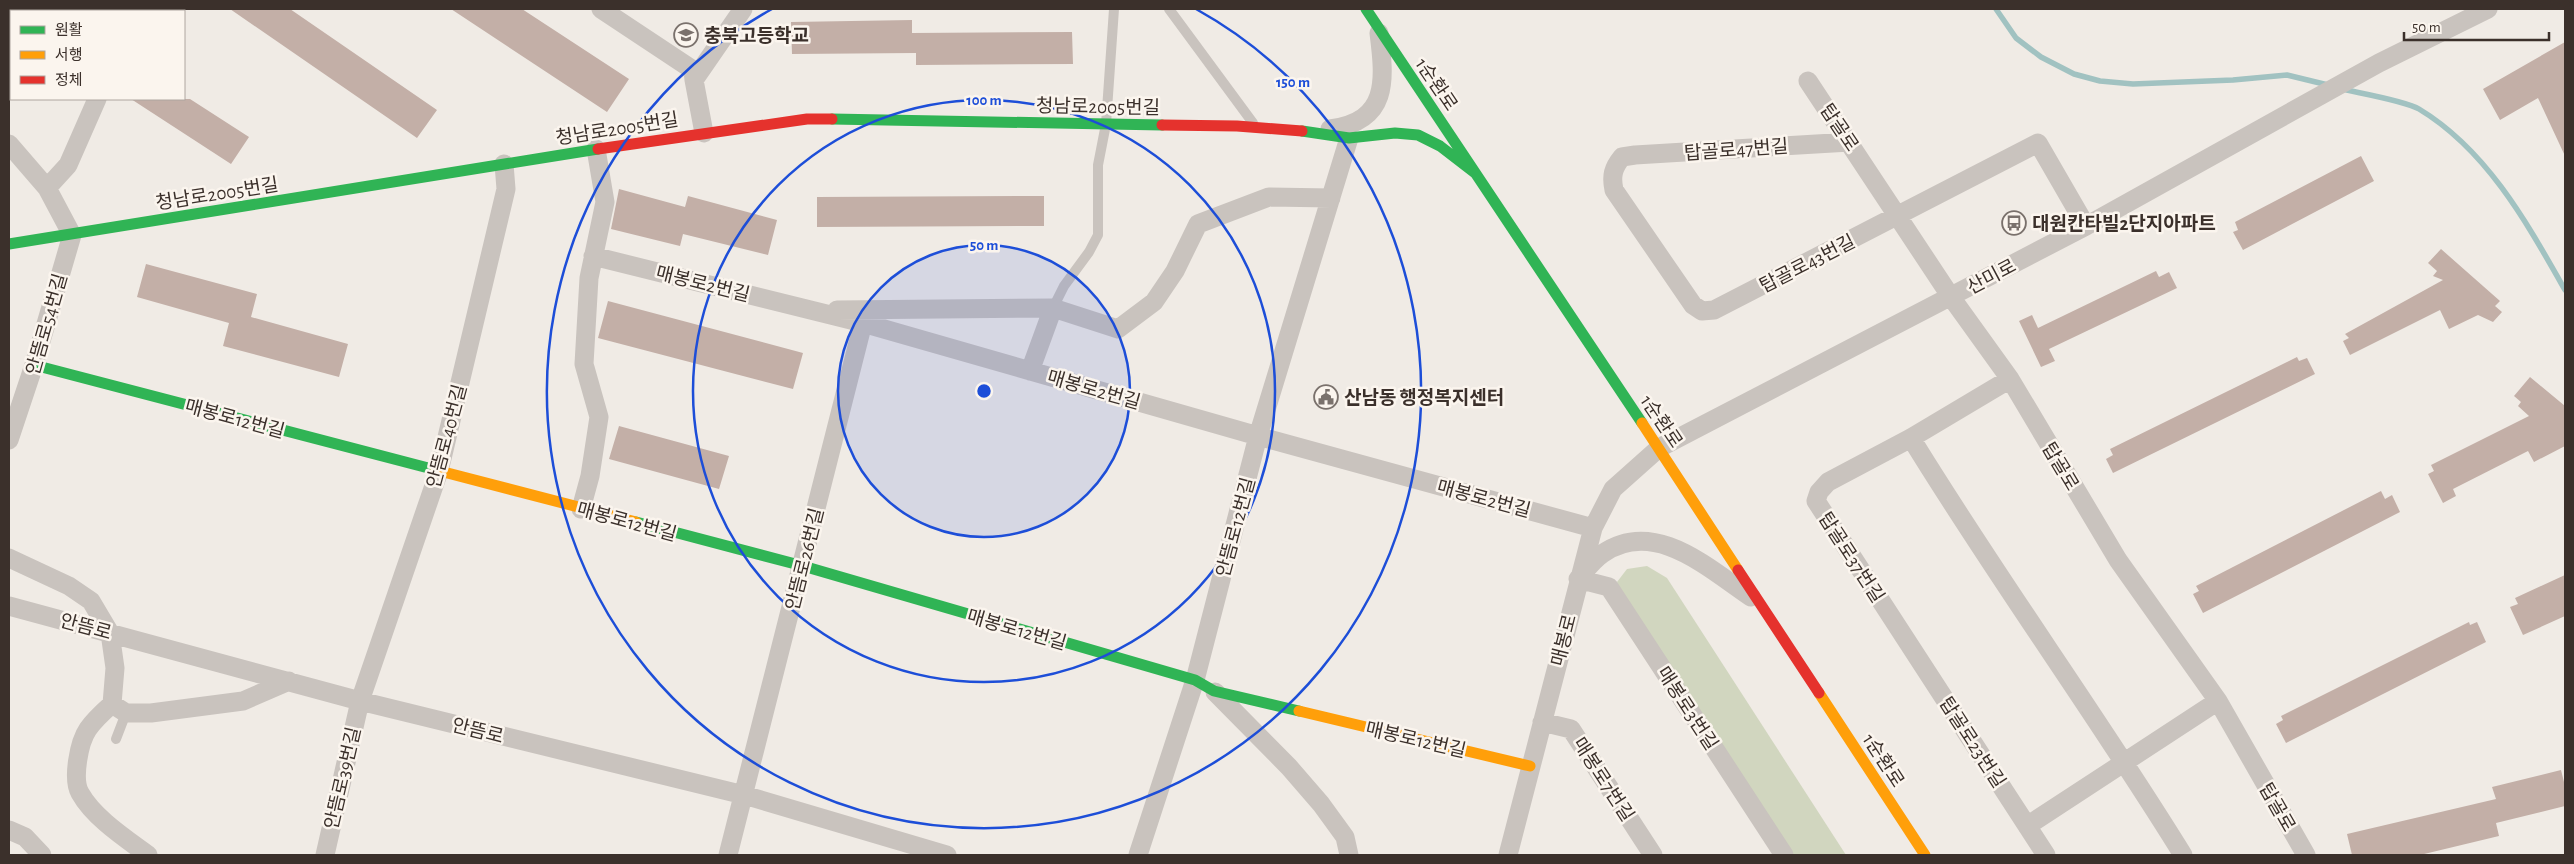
<svg xmlns="http://www.w3.org/2000/svg" width="2574" height="864" viewBox="0 0 2574 864" font-family="'Alegreya Sans','Noto Sans KR',sans-serif">
<rect width="100%" height="100%" fill="#f0ebe5"/>
<path fill="#d1d6bf" d="M 1647,566 L 1667,578 L 1846,855 L 1791,855 L 1625,602 L 1617,582 L 1627,569 Z"/>
<g fill="none" stroke-linecap="round" stroke-linejoin="round">
<path stroke="#a1c2c1" stroke-width="5.5" d="M 1996,9 L 2016,38 L 2041,57 L 2074,74 L 2100,81 L 2133,84 L 2233,80 L 2287,75 L 2328,85
M 2342,89 C 2359,93 2406,101 2419,109 C 2487,150 2527,223 2565,290"/>
</g>
<path fill="#c3afa7" d="M 230,9 L 290,9 L 437,110 L 417,138 Z
M 451,9 L 522,9 L 629,79 L 607,112 Z
M 912,20 L 912,33 L 1072,32 L 1073,64 L 916,65 L 916,53 L 792,54 L 791,22 Z
M 2565,42 L 2565,156 L 2538,98 L 2500,120 L 2483,89 Z
M 131,99 L 190,99 L 249,137 L 231,164 Z
M 2361,156 L 2374,181 L 2243,250 L 2233,232 L 2238,230 L 2235,222 Z
M 619,189 L 685,207 L 688,196 L 777,220 L 768,255 L 683,234 L 680,246 L 611,229 Z
M 1044,196 L 1044,226 L 817,227 L 817,197 Z
M 2441,249 L 2500,301 L 2495,306 L 2502,312 L 2493,322 L 2478,315 L 2449,329 L 2440,310 L 2350,355 L 2343,341 L 2349,338 L 2345,334 L 2443,280 L 2433,276 L 2437,271 L 2428,263 Z
M 146,264 L 257,294 L 251,317 L 348,344 L 339,377 L 223,346 L 229,323 L 137,297 Z
M 2156,271 L 2159,277 L 2169,272 L 2177,288 L 2049,349 L 2055,361 L 2041,367 L 2019,321 L 2032,315 L 2038,328 Z
M 608,301 L 803,353 L 793,389 L 598,338 Z
M 2297,357 L 2299,361 L 2307,358 L 2315,374 L 2113,473 L 2106,459 L 2113,455 L 2110,449 Z
M 2530,377 L 2565,406 L 2565,446 L 2534,462 L 2528,451 L 2453,489 L 2456,496 L 2443,503 L 2428,474 L 2434,471 L 2431,465 L 2529,416 L 2518,406 L 2521,402 L 2514,396 Z
M 619,426 L 729,456 L 719,489 L 609,459 Z
M 2381,491 L 2385,499 L 2392,495 L 2400,512 L 2203,613 L 2193,594 L 2199,591 L 2196,586 Z
M 2565,575 L 2565,616 L 2523,635 L 2510,607 L 2518,604 L 2515,598 Z
M 2469,622 L 2470,625 L 2477,622 L 2486,642 L 2286,743 L 2276,724 L 2283,720 L 2281,716 Z
M 2561,770 L 2565,786 L 2565,806 L 2496,823 L 2499,836 L 2420,855 L 2352,855 L 2347,834 L 2496,799 L 2492,787 Z"/>
<g fill="none" stroke-linecap="round" stroke-linejoin="round">
<path stroke="#c9c3be" stroke-width="10" d="M 1169,9 L 1253,123
M 1053,308 L 1064,286 L 1089,252 L 1098,235 L 1098,165 L 1106,124 L 1114,9
M 116,739 L 126,713"/>
<path stroke="#c9c3be" stroke-width="19" d="M 601,9 L 693,70 L 694,80
M 126,11 L 127,9
M 1808,81 L 1951,297 L 2010,379 L 2118,560 L 2218,701 L 2306,855
M 1330,129 C 1389,121 1385,81 1379,33
M 704,133 L 694,80 L 743,9
M 1850,142 L 1635,155 L 1622,157 C 1613,168 1611,176 1614,190 L 1693,305 L 1702,311 L 1714,310 L 2038,143 L 2086,226
M 9,144 L 47,188 L 72,235 L 34,365 L 9,440
M 47,188 L 68,165 L 97,99
M 593,256 L 863,323 L 1258,436 L 1593,528
M 837,310 L 1053,308 L 1118,329 L 1154,302 L 1175,271 L 1198,224 L 1269,197 L 1331,198
M 1030,371 L 1053,308
M 2010,379 L 1911,438 L 1828,482 L 1819,492 L 1816,501 L 2046,855
M 1911,438 C 1998,580 2096,714 2183,855
M 581,509 L 590,476 L 599,417 L 584,364 L 589,278 L 605,202 L 596,149
M 9,558 L 69,586 L 91,601 L 110,633 L 115,668 L 112,704 C 103,712 95,719 88,729 C 79,742 72,779 80,793 C 94,818 125,838 148,855
M 1751,597 C 1709,569 1654,517 1602,554 C 1593,560 1586,570 1578,579 L 1609,587 L 1784,855
M 9,606 L 360,701 L 744,795 L 947,855
M 1215,692 L 1289,767 L 1321,804 L 1345,837 L 1349,855
M 112,704 L 126,713 L 151,713 L 243,701 L 289,681
M 1542,722 L 1571,729 L 1653,855
M 2027,826 L 2218,701
M 9,830 L 25,837 L 42,855
M 325,855 L 360,701 L 439,471 L 506,189 L 504,164
M 728,855 L 863,323
M 1138,855 L 1195,680 L 1258,436 L 1349,138
M 1508,855 L 1593,528 L 1613,489 L 1659,448 L 2086,226 L 2379,63 L 2488,9"/>
<path stroke="#30b455" stroke-width="11" d="M 1366,9 L 1642,423
M 832,119 L 1162,125
M 1302,131 L 1349,138 L 1395,133 L 1418,135 L 1440,146 L 1475,173
M 9,244 L 598,149
M 34,365 L 436,470
M 636,522 L 803,566 L 1195,680 L 1214,691 L 1299,711"/>
<path stroke="#ff9f0a" stroke-width="11" d="M 1642,423 L 1738,570
M 436,470 L 636,522
M 1819,693 L 1925,855
M 1299,711 L 1530,766"/>
<path stroke="#e5322d" stroke-width="11" d="M 1162,125 L 1237,126 L 1302,131
M 598,149 L 807,119 L 832,119
M 1738,570 L 1819,693"/>
</g>
<circle cx="984" cy="391" r="146" fill="#1d4ed8" fill-opacity=".12"/>
<g fill="none" stroke="#1d4ed8" stroke-width="2.5">
<circle cx="984" cy="391" r="146"/>
<circle cx="984" cy="391" r="291"/>
<path d="M1196 9A437 437 0 1 1 772 9"/>
</g>
<defs>
<g id="school-ring" transform="scale(1.25)"><circle r="9.5" fill="#fbf5ee" stroke="#7a716c" stroke-width="1.5"/><path d="M0-5L7-2L0 1L-7-2ZM-4 1L0 2.5L4 1V4Q0 6-4 4Z" fill="#7a716c"/></g>
<g id="bus-ring" transform="scale(1.25)"><circle r="9.5" fill="#fbf5ee" stroke="#7a716c" stroke-width="1.5"/><path d="M-5-6H5V4H4V6H2V4H-2V6H-4V4H-5ZM-3.5-4V0h7V-4ZM-3.5 1.2v1.5H-2V1.2ZM2 1.2v1.5H3.5V1.2Z" fill="#7a716c"/></g>
<g id="civic-ring" transform="scale(1.25)"><circle r="9.5" fill="#fbf5ee" stroke="#7a716c" stroke-width="1.5"/><path d="M-.6-6.5H3V-4.5H.6V-3L4-1V1h2V6H-6V1h2V-1L-.6-3ZM-1.2 2.5V6h2.4V2.5Z" fill="#7a716c"/></g>
</defs>
<g fill-rule="evenodd">
<use href="#school-ring" x="686" y="35"/>
<use href="#bus-ring" x="2014" y="223"/>
<use href="#civic-ring" x="1326" y="397"/>
</g>
<g text-anchor="middle" stroke-width="5" stroke-linejoin="round" paint-order="stroke">
<g font-size="19" font-weight="bold" fill="#3b302b" stroke="#fbf5ee" text-anchor="start">
<text x="704" y="42">충북고등학교</text>
<text x="2032" y="230">대원칸타빌2단지아파트</text>
<text x="1344" y="404">산남동 행정복지센터</text>
</g>
<g font-size="19" fill="#3b302b" stroke="#fbf5ee">
<text transform="translate(1437 84) rotate(56)" y="7">1순환로</text>
<text transform="translate(1098 106) rotate(1)" y="7">청남로2005번길</text>
<text transform="translate(1840 127) rotate(56)" y="7">탑골로</text>
<text transform="translate(617 128) rotate(-9)" y="7">청남로2005번길</text>
<text transform="translate(1736 149) rotate(-4)" y="7">탑골로47번길</text>
<text transform="translate(217 193) rotate(-9)" y="7">청남로2005번길</text>
<text transform="translate(1807 263) rotate(-27)" y="7">탑골로43번길</text>
<text transform="translate(1991 276) rotate(-28)" y="7">산미로</text>
<text transform="translate(703 283) rotate(14)" y="7">매봉로2번길</text>
<text transform="translate(46 324) rotate(-74)" y="7">안뜸로54번길</text>
<text transform="translate(1094 389) rotate(16)" y="7">매봉로2번길</text>
<text transform="translate(235 418) rotate(15)" y="7">매봉로12번길</text>
<text transform="translate(1662 421) rotate(56)" y="7">1순환로</text>
<text transform="translate(446 436) rotate(-75)" y="7">안뜸로40번길</text>
<text transform="translate(2061 466) rotate(59)" y="7">탑골로</text>
<text transform="translate(1484 498) rotate(15)" y="7">매봉로2번길</text>
<text transform="translate(627 521) rotate(15)" y="7">매봉로12번길</text>
<text transform="translate(1235 527) rotate(-75)" y="7">안뜸로12번길</text>
<text transform="translate(1852 557) rotate(57)" y="7">탑골로37번길</text>
<text transform="translate(804 559) rotate(-76)" y="7">안뜸로26번길</text>
<text transform="translate(86 626) rotate(15)" y="7">안뜸로</text>
<text transform="translate(1017 629) rotate(16)" y="7">매봉로12번길</text>
<text transform="translate(1563 640) rotate(-76)" y="7">매봉로</text>
<text transform="translate(1688 708) rotate(57)" y="7">매봉로3번길</text>
<text transform="translate(478 730) rotate(14)" y="7">안뜸로</text>
<text transform="translate(1416 739) rotate(13)" y="7">매봉로12번길</text>
<text transform="translate(1973 742) rotate(57)" y="7">탑골로23번길</text>
<text transform="translate(1884 760) rotate(57)" y="7">1순환로</text>
<text transform="translate(342 778) rotate(-77)" y="7">안뜸로39번길</text>
<text transform="translate(1604 779) rotate(57)" y="7">매봉로7번길</text>
<text transform="translate(2278 807) rotate(60)" y="7">탑골로</text>
</g>
</g>
<circle cx="984" cy="391" r="8" fill="#1d4ed8" stroke="#fbf5ee" stroke-width="2.5"/>
<g font-size="15" text-anchor="middle" font-weight="bold" fill="#1d4ed8" stroke="#fbf5ee" stroke-width="5" stroke-linejoin="round" paint-order="stroke">
<text x="1293" y="87">150 m</text>
<text x="984" y="105">100 m</text>
<text x="984" y="250">50 m</text>
</g>
<rect width="2574" height="864" fill="none" stroke="#3b302b" stroke-width="20"/>
<rect x="10" y="10" width="175" height="90" fill="#fbf5ee" stroke="#aea6a0"/>
<rect x="20" y="26" width="25" height="8" fill="#30b455" stroke="#aea6a0"/>
<text x="55" y="35" font-size="15" fill="#3b302b">원활</text>
<rect x="20" y="51" width="25" height="8" fill="#ff9f0a" stroke="#aea6a0"/>
<text x="55" y="60" font-size="15" fill="#3b302b">서행</text>
<rect x="20" y="76" width="25" height="8" fill="#e5322d" stroke="#aea6a0"/>
<text x="55" y="85" font-size="15" fill="#3b302b">정체</text>
<path d="M2404 32v8h145v-8" fill="none" stroke="#3b302b" stroke-width="2.5"/>
<text x="2412" y="32" font-size="15" fill="#3b302b" stroke="#fbf5ee" stroke-width="4" paint-order="stroke">50 m</text>
</svg>
